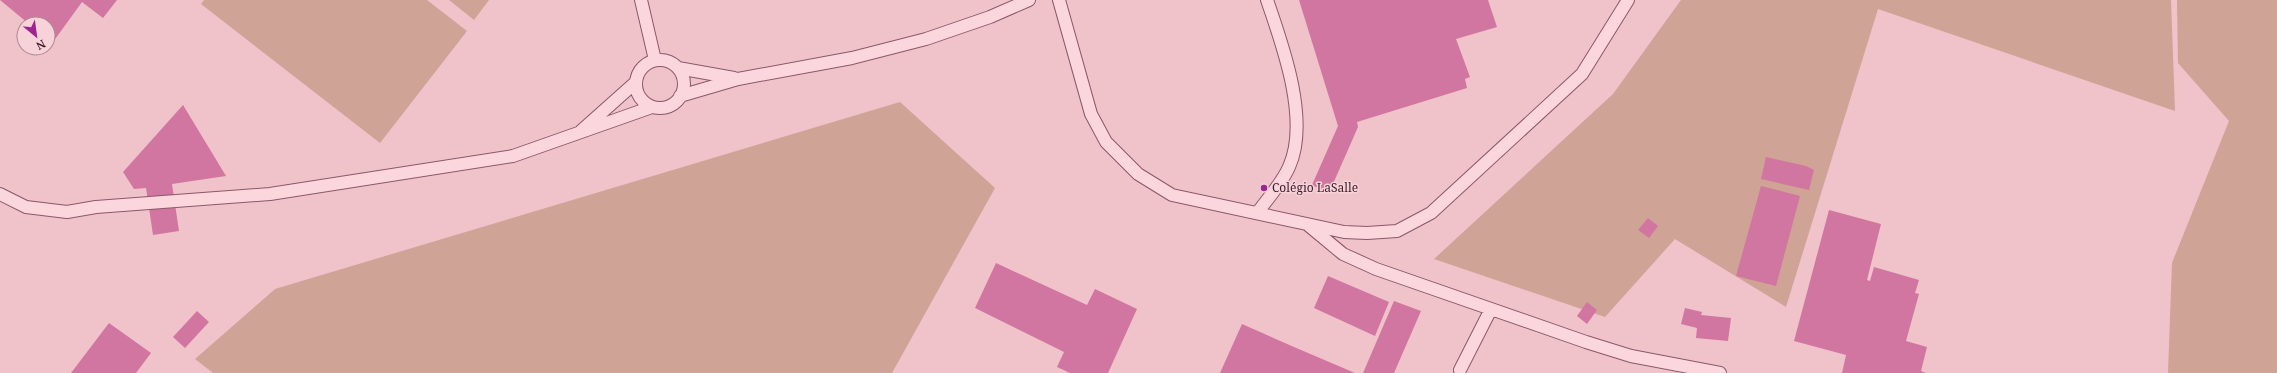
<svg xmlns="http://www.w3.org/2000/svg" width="2277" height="373" viewBox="0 0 2277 373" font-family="'Noto Serif',serif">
<rect width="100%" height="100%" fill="#f0c2ca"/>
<path fill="#cfa395" d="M 204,0 L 427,0 L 467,31 L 380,143 L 201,4 Z
M 449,0 L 489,0 L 474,20 Z
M 1681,0 L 2171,0 L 2175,111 L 1878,9 L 1786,307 L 1675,239 L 1605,317 L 1434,259 L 1613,94 Z
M 2177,0 L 2277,0 L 2277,373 L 2168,373 L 2172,263 L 2229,121 L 2178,63 Z
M 900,102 L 995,188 L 892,373 L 213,373 L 195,359 L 275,289 Z"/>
<path fill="#d176a0" d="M 0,0 L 117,0 L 103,18 L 82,2 L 53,42 L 48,38 L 48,24 L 29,24 Z
M 1299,0 L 1488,0 L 1497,27 L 1456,39 L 1470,77 L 1465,79 L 1467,88 L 1357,122 L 1358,127 L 1329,193 L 1312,185 L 1338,126 Z
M 183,105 L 226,176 L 172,184 L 179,231 L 153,235 L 146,188 L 134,189 L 123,172 Z
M 1766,157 L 1806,166 L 1814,170 L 1809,190 L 1761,179 Z
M 1761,186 L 1800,196 L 1776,286 L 1736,276 Z
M 1829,210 L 1881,224 L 1867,280 L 1870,281 L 1874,267 L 1919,280 L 1915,293 L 1919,294 L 1906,341 L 1927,347 L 1921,371 L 1926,373 L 1842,373 L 1846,355 L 1794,341 Z
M 1648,218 L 1658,226 L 1649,238 L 1638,230 Z
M 996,263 L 1087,305 L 1095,289 L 1137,309 L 1108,373 L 1070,373 L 1057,367 L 1064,352 L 975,308 Z
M 1328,276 L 1389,302 L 1375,336 L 1314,308 Z
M 1394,301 L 1421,311 L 1394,373 L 1363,373 Z
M 1587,302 L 1597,310 L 1587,324 L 1577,316 Z
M 1685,308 L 1702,312 L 1701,315 L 1731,318 L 1728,341 L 1696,338 L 1697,328 L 1681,324 Z
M 197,311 L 209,322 L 185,348 L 173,337 Z
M 109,323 L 151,353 L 136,373 L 71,373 Z
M 1242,324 L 1294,347 L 1355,373 L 1220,373 Z"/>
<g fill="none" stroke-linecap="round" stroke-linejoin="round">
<g stroke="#8b586a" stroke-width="14">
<path id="service" d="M 641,0 L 655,60
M 1059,0 L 1091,114 L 1106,142 L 1138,174 L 1172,195 L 1344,232 L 1367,233 L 1397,231 L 1431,213 L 1582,74 L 1628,0
M636 84a24 24 0 1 1 48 0a24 24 0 1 1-48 0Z
M 678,68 L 734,78
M 680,96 L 738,79 L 852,58 L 926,39 L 990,17 L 1029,0
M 581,131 L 636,82
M 0,194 L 26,207 L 67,212 L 96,207 L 270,194 L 513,156 L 652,107
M 1258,212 C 1268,198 1282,183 1289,167 C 1310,121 1283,46 1267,0
M 1308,225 L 1343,254 L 1376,269 L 1586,342 L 1631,356 L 1720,373
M 1460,370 L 1491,309"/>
</g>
<use href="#service" stroke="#fbd6dc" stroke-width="12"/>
</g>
<circle fill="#9e2590" stroke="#f7d2d8" stroke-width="1.5" cx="1264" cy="188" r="4"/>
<g text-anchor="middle" stroke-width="3" stroke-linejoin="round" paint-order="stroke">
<g font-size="12" fill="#3a1d29" stroke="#f7d2d8" text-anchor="start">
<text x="1272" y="192">Colégio LaSalle</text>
</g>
</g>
<g transform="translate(36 36) rotate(151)"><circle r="19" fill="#f7d2d8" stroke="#ab8a92"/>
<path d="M0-3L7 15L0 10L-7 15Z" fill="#9e2590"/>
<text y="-6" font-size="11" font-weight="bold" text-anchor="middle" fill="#3a1d29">N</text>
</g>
</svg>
